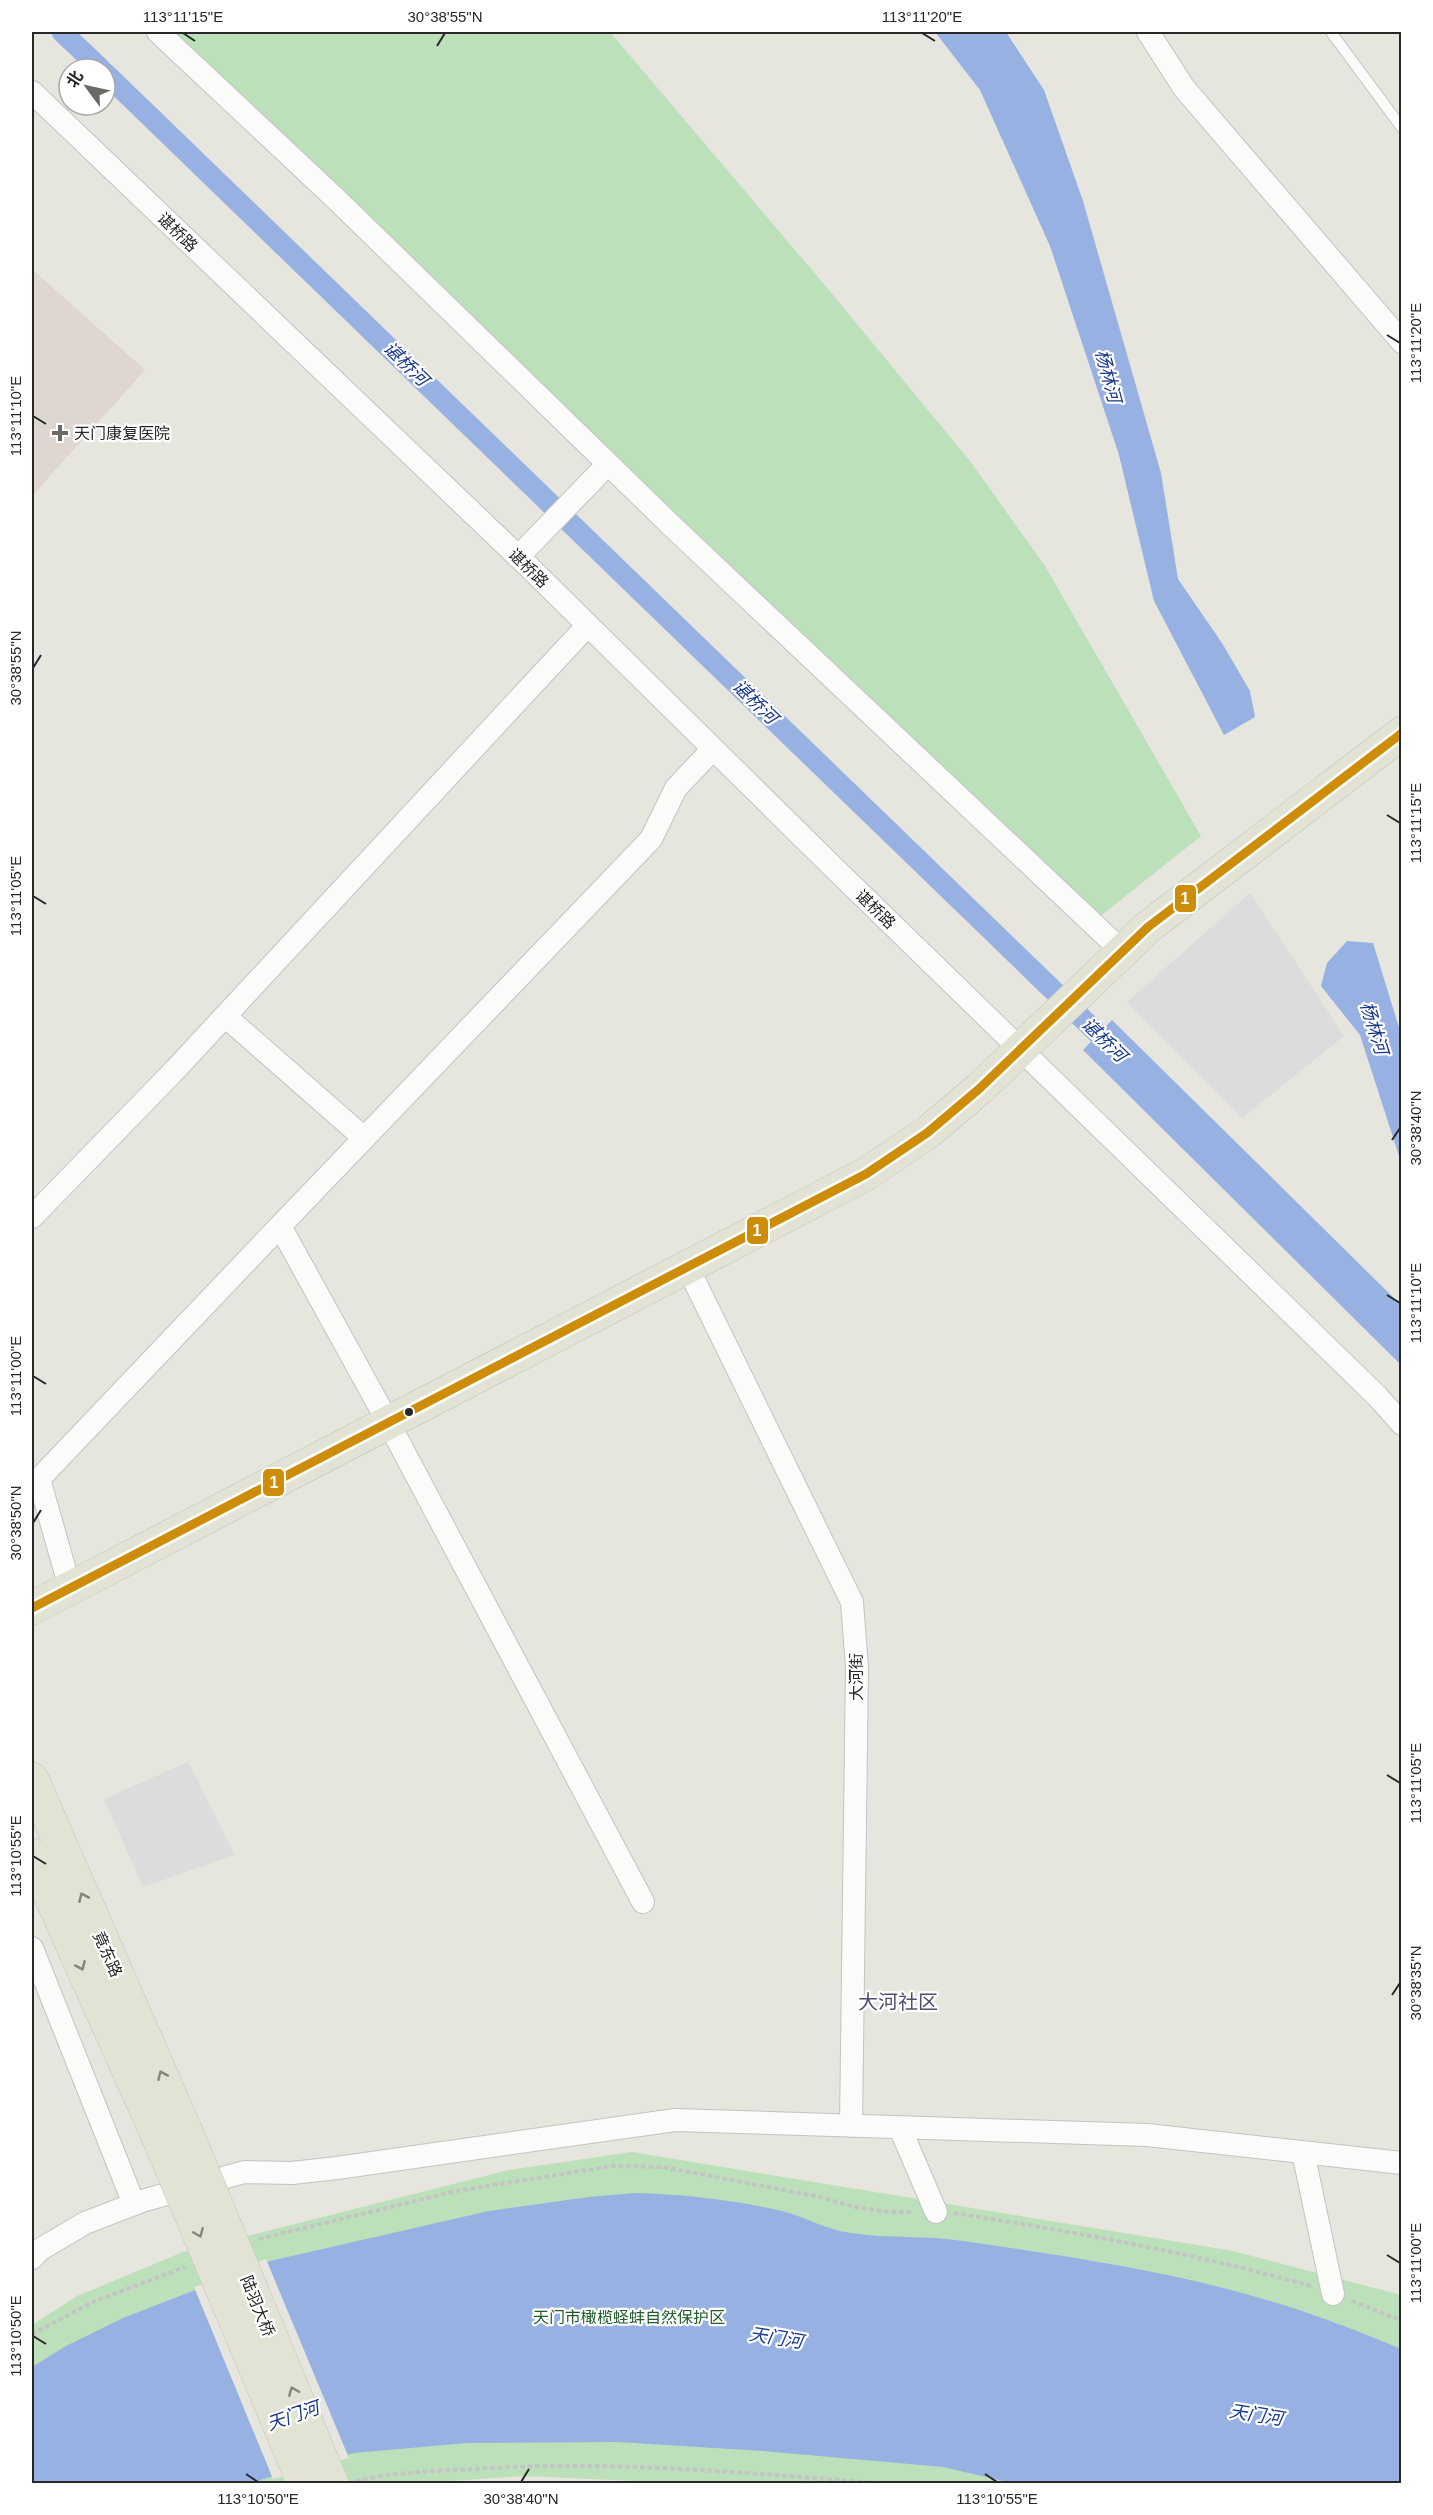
<svg xmlns="http://www.w3.org/2000/svg" width="1433" height="2515" viewBox="0 0 1433 2515" font-family="Helvetica,'Noto Sans SC',sans-serif">
<rect width="100%" height="100%" fill="#e6e5de"/>
<path fill="#dedbdc" d="M 1250,893 L 1344,1036 L 1242,1118 L 1127,1002 Z
M 188,1762 L 235,1855 L 143,1887 L 104,1799 Z"/>
<path fill="#dfd7cf" d="M 32,269 L 145,370 L 32,496 Z"/>
<path fill="#bce0ba" d="M 173,32 L 610,32 L 828,289 L 970,461 L 1045,566 L 1201,836 L 1098,918 Z
M 632,2152 L 1233,2251 L 1401,2295 L 1401,2483 L 700,2484 L 524,2476 L 405,2484 L 32,2484 L 32,2325 L 77,2296 L 183,2252 L 509,2170 Z"/>
<path fill="#96b1e2" d="M 935,32 L 1006,32 L 1044,90 L 1083,201 L 1161,473 L 1178,579 L 1222,643 L 1250,691 L 1255,717 L 1224,735 L 1154,601 L 1119,455 L 1050,246 L 980,90 Z
M 1347,941 L 1373,943 L 1401,1034 L 1401,1162 L 1360,1035 L 1321,986 L 1327,963 Z
M 1112,1020 L 1401,1305 L 1401,1365 L 1083,1050 Z
M 634,2193 C 683,2194 734,2200 782,2211 C 805,2217 827,2230 851,2233 C 888,2239 926,2235 963,2241 C 1066,2256 1171,2271 1270,2301 C 1315,2314 1358,2331 1401,2349 L 1401,2483 L 1016,2484 L 943,2467 L 763,2451 L 617,2442 L 467,2443 L 354,2453 L 263,2479 L 254,2483 L 32,2484 L 32,2367 L 66,2346 L 123,2318 L 270,2261 L 489,2211 L 589,2197 Z"/>
<path fill="#e6e5de" d="M 266,2259 L 349,2458 L 273,2479 L 194,2287 Z"/>
<g fill="none" stroke-linecap="round" stroke-linejoin="round">
<path stroke="#96b1e2" stroke-width="21" d="M 62,32 L 101,69
M 105,73 L 1118,1053"/>
<g stroke="#c4c3c3" stroke-width="12">
<path id="lane" d="M 1331,32 L 1402,128"/>
</g>
<g stroke="#c4c3c3" stroke-width="24">
<path id="street" d="M 158,32 L 335,198 L 675,529 L 1122,951
M 1148,32 L 1184,88 L 1402,342
M 32,92 L 529,567 L 833,867 L 1377,1396 L 1402,1424
M 518,557 L 608,464
M 225,1016 L 364,1138
M 32,1217 L 174,1071 L 588,625
M 280,1226 L 651,839 L 676,788 L 713,749
M 687,1266 L 852,1602 L 857,1667 L 851,2126
M 70,1588 L 39,1479 L 280,1226 L 388,1422 L 643,1902
M 32,1948 L 134,2204
M 900,2128 L 936,2212
M 1303,2152 L 1333,2294
M 32,2258 L 41,2249 L 85,2223 L 142,2201 L 244,2172 L 292,2173 L 337,2168 L 675,2120 L 1147,2135 L 1402,2163"/>
</g>
<g stroke="#c3c2c0" stroke-width="34">
<path id="primary" d="M 32,1608 L 866,1174 L 927,1133 L 979,1089 L 1148,927 L 1402,733
M 32,1779 L 185,2129
M 32,1855 L 160,2141"/>
</g>
<path stroke="#c4c4c3" stroke-width="4" stroke-dasharray="4.5 3" stroke-linecap="butt" d="M 954,2213 C 1074,2232 1194,2253 1311,2286
M 259,2239 L 456,2191 L 612,2166 L 662,2167 L 816,2196 L 855,2207 L 889,2212 L 914,2212
M 1352,2301 L 1402,2321
M 32,2334 L 95,2301 L 185,2267
M 356,2481 C 394,2472 435,2471 474,2469 C 612,2460 750,2473 888,2484"/>
<use href="#lane" stroke="#fbfbfa" stroke-width="10"/>
<use href="#street" stroke="#fbfbfa" stroke-width="22"/>
<use href="#primary" stroke="#e2e3d4" stroke-width="33"/>
<g stroke="#c3c2c0" stroke-width="34" stroke-linecap="butt">
<path id="primary-bridge" d="M 185,2129 L 332,2484
M 160,2141 L 304,2484"/>
</g>
<use href="#primary-bridge" stroke="#e2e3d4" stroke-width="33"/>
<g stroke="#fff" stroke-width="14">
<path id="bus-1" d="M 32,1608 L 866,1174 L 927,1133 L 979,1089 L 1148,927 L 1402,733"/>
</g>
<use href="#bus-1" stroke="#cd8d08" stroke-width="9"/>
</g>
<defs><path id="oneway-chevron" d="M-2-3.5L2.5 0L-2 3.5" fill="none" stroke-width="1.6" stroke-linecap="round" stroke-linejoin="round" transform="scale(1.5)"/></defs>
<g stroke="#84857e">
<use href="#oneway-chevron" transform="translate(83 1897) rotate(-114)"/>
<use href="#oneway-chevron" transform="translate(81 1966) rotate(66)"/>
<use href="#oneway-chevron" transform="translate(162 2075) rotate(-114)"/>
<use href="#oneway-chevron" transform="translate(199 2233) rotate(67)"/>
<use href="#oneway-chevron" transform="translate(293 2391) rotate(-112)"/>
</g>
<path fill="none" stroke="#272727" stroke-width="2" d="M 183,33 L 195,41M 922,33 L 935,41M 437,46 L 445,33M 1387,335 L 1400,343M 33,416 L 46,424M 33,668 L 41,655M 1387,815 L 1400,823M 33,896 L 46,904M 1392,1140 L 1400,1128M 1387,1295 L 1400,1303M 33,1376 L 46,1384M 33,1523 L 41,1510M 1387,1775 L 1400,1783M 33,1856 L 46,1864M 1392,1995 L 1400,1983M 1387,2255 L 1400,2263M 33,2336 L 46,2344M 246,2474 L 258,2482M 985,2474 L 997,2482M 521,2482 L 529,2469"/>
<path fill="#6a6a67" stroke="#fff" stroke-width="2" d="M57 424h6v6h6v6h-6v6h-6v-6h-6v-6h6z"/>
<circle fill="#272727" stroke="#fff" stroke-width="2" cx="409" cy="1412" r="5"/>
<g text-anchor="middle" stroke-width="4.5" stroke-linejoin="round" paint-order="stroke">
<g font-size="16" fill="#272727" stroke="#fff">
<text transform="translate(178 232) rotate(44)" y="6">谌桥路</text>
<text transform="translate(529 568) rotate(44)" y="6">谌桥路</text>
<text transform="translate(876 909) rotate(44)" y="6">谌桥路</text>
<text transform="translate(856 1677) rotate(-90)" y="6">大河街</text>
<text transform="translate(108 1954) rotate(66)" y="6">竟东路</text>
<text transform="translate(258 2306) rotate(68)" y="6">陆羽大桥</text>
</g>
<g font-size="16" fill="#272727" stroke="#fff" text-anchor="start">
<text x="74" y="439">天门康复医院</text>
</g>
<g font-size="16" fill="#1f5d2a" stroke="#fff">
<text x="629" y="2323">天门市橄榄蛏蚌自然保护区</text>
</g>
<g font-size="18" font-style="italic" fill="#18378b" stroke="#fff">
<text transform="translate(406 364) rotate(44)" y="6">谌桥河</text>
<text transform="translate(1108 376) rotate(75)" y="6">杨林河</text>
<text transform="translate(755 702) rotate(44)" y="6">谌桥河</text>
<text transform="translate(1374 1028) rotate(73)" y="6">杨林河</text>
<text transform="translate(1104 1040) rotate(44)" y="6">谌桥河</text>
<text transform="translate(776 2338) rotate(9)" y="6">天门河</text>
<text transform="translate(1256 2415) rotate(9)" y="6">天门河</text>
<text transform="translate(293 2416) rotate(-19)" y="6">天门河</text>
</g>
<g font-size="20" fill="#544c74" stroke="#fff">
<text x="898" y="2009">大河社区</text>
</g>
</g>
<g stroke="#fff" stroke-width="2">
<rect x="1174" y="884" width="23" height="29" rx="6" fill="#cd8d08"/>
<rect x="746" y="1216" width="23" height="29" rx="6" fill="#cd8d08"/>
<rect x="262" y="1468" width="23" height="29" rx="6" fill="#cd8d08"/>
</g>
<g font-size="16" text-anchor="middle" font-weight="bold" fill="#fff">
<text x="1185" y="904">1</text>
<text x="757" y="1236">1</text>
<text x="274" y="1488">1</text>
</g>
<rect width="1433" height="2515" fill="none" stroke="#ffffff" stroke-width="66"/>
<g transform="translate(87 87) rotate(303)"><circle r="28" fill="#ffffff" stroke="#a9a9a9" stroke-width="1.5"/>
<path d="M0-4.5L10 22L0 15L-10 22Z" fill="#6a6a67"/>
<text y="-9" font-size="16" font-weight="bold" text-anchor="middle" fill="#272727">北</text>
</g>
<rect x="33" y="33" width="1367" height="2449" fill="none" stroke="#272727" stroke-width="2"/>
<g font-size="15" text-anchor="middle" fill="#272727">
<text x="183" y="22">113°11'15"E</text>
<text x="445" y="22">30°38'55"N</text>
<text x="922" y="22">113°11'20"E</text>
<text transform="translate(1416 343) rotate(-90)" y="5">113°11'20"E</text>
<text transform="translate(16 416) rotate(-90)" y="5">113°11'10"E</text>
<text transform="translate(16 668) rotate(-90)" y="5">30°38'55"N</text>
<text transform="translate(1416 823) rotate(-90)" y="5">113°11'15"E</text>
<text transform="translate(16 896) rotate(-90)" y="5">113°11'05"E</text>
<text transform="translate(1416 1128) rotate(-90)" y="5">30°38'40"N</text>
<text transform="translate(1416 1303) rotate(-90)" y="5">113°11'10"E</text>
<text transform="translate(16 1376) rotate(-90)" y="5">113°11'00"E</text>
<text transform="translate(16 1523) rotate(-90)" y="5">30°38'50"N</text>
<text transform="translate(1416 1783) rotate(-90)" y="5">113°11'05"E</text>
<text transform="translate(16 1856) rotate(-90)" y="5">113°10'55"E</text>
<text transform="translate(1416 1983) rotate(-90)" y="5">30°38'35"N</text>
<text transform="translate(1416 2263) rotate(-90)" y="5">113°11'00"E</text>
<text transform="translate(16 2336) rotate(-90)" y="5">113°10'50"E</text>
<text x="258" y="2504">113°10'50"E</text>
<text x="521" y="2504">30°38'40"N</text>
<text x="997" y="2504">113°10'55"E</text>
</g>
</svg>
